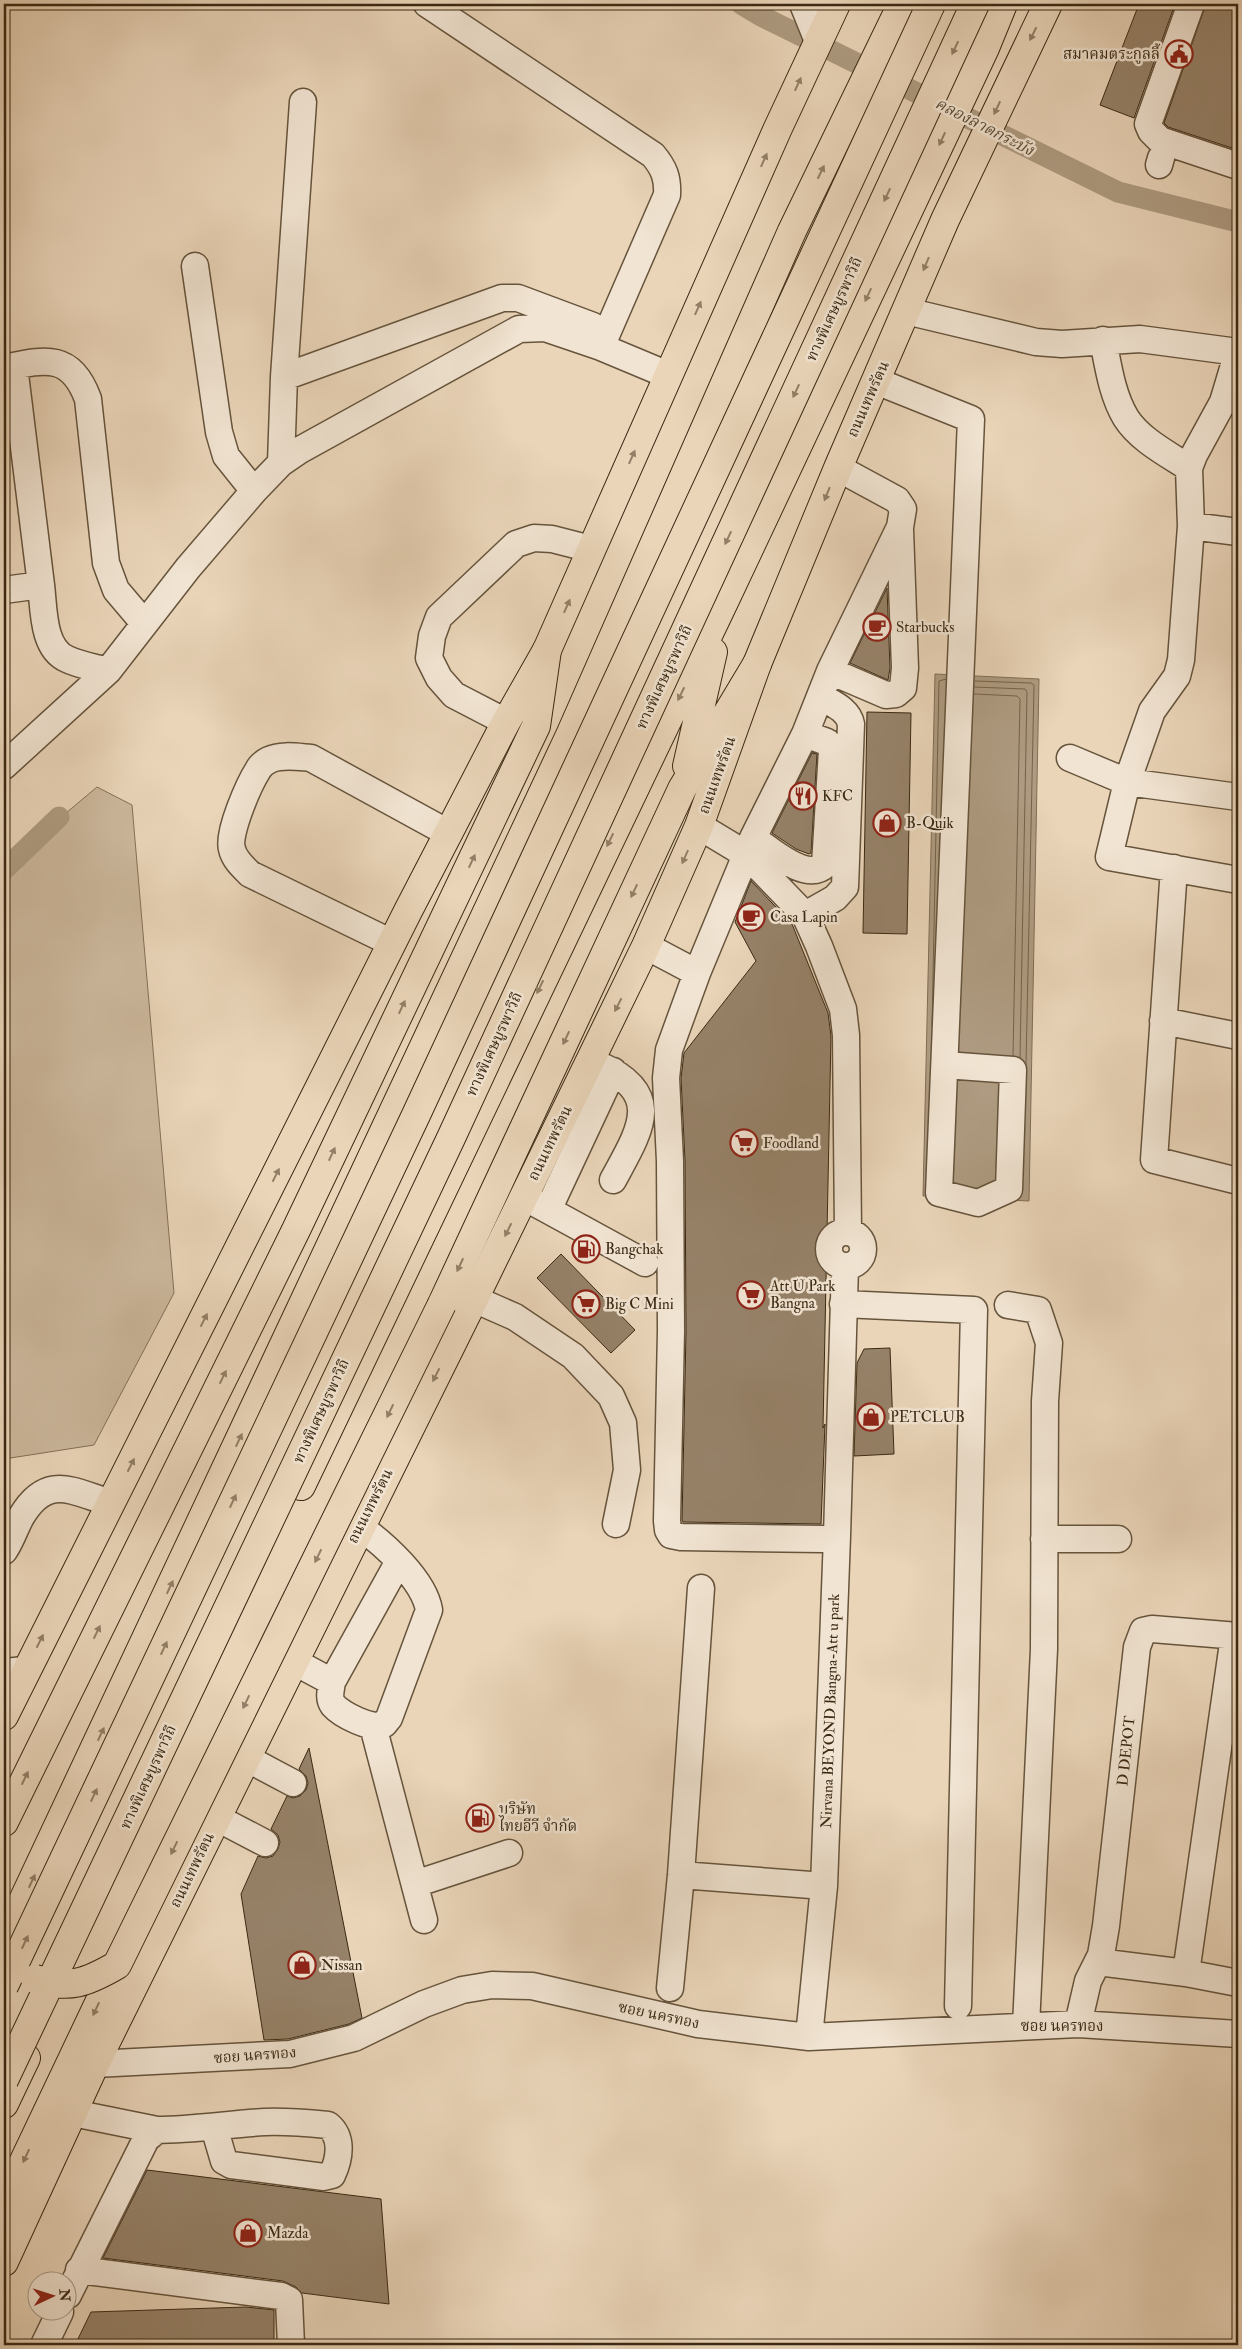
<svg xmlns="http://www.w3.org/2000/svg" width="1242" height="2349" viewBox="0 0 1242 2349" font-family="'IM FELL Double Pica','Noto Serif Thai',serif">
<rect width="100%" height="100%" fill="#ead5b9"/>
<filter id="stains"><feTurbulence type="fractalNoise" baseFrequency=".004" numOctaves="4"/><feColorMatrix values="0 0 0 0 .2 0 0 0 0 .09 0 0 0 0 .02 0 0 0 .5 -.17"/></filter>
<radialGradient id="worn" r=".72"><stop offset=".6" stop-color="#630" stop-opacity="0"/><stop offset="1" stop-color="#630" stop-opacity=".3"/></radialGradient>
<path fill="#ccb89d" stroke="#837058" d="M 97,787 L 132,805 L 174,1293 L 94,1445 L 4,1459 L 4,865 Z"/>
<path fill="#ae9b81" stroke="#806d55" d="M 935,674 L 1039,679 L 1029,1201 L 923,1196 Z"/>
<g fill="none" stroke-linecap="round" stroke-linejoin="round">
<path stroke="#74624a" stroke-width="1" d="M 975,681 L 1031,683 L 1034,685 L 1026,1065
M 974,687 L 1025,689 L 1027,692 L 1020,1058
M 974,694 L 1017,696 L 1020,699 L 1013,1056
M 932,1026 L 939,681 L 946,679"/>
<path stroke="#ae9b81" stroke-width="21" d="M 741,4 L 761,16 L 1118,192 L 1238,222
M 4,870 L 59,817"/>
</g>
<path fill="#968269" stroke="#3a2913" d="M 1139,4 L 1175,4 L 1134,118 L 1100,105 Z
M 1206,4 L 1238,4 L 1238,150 L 1168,127 L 1164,123 Z
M 887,588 L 890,668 L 888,680 L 850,663 Z
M 867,712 L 911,713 L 907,934 L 863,933 Z
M 812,753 L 817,754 L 811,853 L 809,854 L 796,849 L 772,833 Z
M 751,881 L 792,924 L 828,1013 L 831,1036 L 823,1428 L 825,1424 L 821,1524 L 683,1522 L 682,1520 L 686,1331 L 685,1161 L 681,1078 L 684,1053 L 756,961 L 735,922 Z
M 561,1254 L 635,1330 L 611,1353 L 537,1278 Z
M 890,1348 L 894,1454 L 854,1456 L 857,1363 L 864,1349 Z
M 309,1748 L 362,2018 L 349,2024 L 288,2039 L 264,2040 L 241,1894 L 258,1856 L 266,1858 L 273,1856 L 278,1849 L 280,1842 L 278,1835 L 271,1829 L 287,1796 L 293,1798 L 300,1796 L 306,1790 L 308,1783 L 306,1776 L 299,1769 Z
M 147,2170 L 381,2199 L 389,2304 L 302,2293 L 296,2287 L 283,2281 L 103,2258 Z
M 246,2307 L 274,2310 L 274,2345 L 75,2345 L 91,2312 Z"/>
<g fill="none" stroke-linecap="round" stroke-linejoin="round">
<g stroke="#66543c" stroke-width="29">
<path id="minor" d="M 427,4 L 653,155 C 664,168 668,178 667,195 L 601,347
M 803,4 L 818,41
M 1191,4 L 1148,124 L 1151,131 L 1160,140 L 1238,166
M 1159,165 L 1161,158
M 195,266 L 219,432 L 226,456 L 254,491
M 906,311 L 1036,342 L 1062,344 L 1140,339 L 1238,352
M 1103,340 C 1108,365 1112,395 1126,418 C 1140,440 1168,454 1189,468
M 14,366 L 41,585
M 4,368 C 46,359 71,353 88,399 L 106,563 L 116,590 L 144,623
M 284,377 L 502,298 L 518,298 L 593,326
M 876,381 L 971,419 L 939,1193 L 978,1203 L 1009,1189 L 1013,1070 L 945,1065
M 281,463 L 284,377 L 303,102
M 838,468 L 897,500 L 903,509 L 900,527 L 830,671 L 805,734 L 753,838 L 697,973 L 669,1050 L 666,1078 L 670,1161 L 671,1331 L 667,1521 L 668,1530 L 671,1535 L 681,1537 L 824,1539 L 837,1536 L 845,1266
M 1191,526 L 1238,532
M 4,590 L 41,585 C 44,608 42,648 67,659 C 79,665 94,667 108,671
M 830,671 L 886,695 L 896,694 L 903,688 L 905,668 L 900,530
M 506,722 L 454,695 L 439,678 L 429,658 L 432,636 L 439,617 L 516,544 L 534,538 L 552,539 L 591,549
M 1070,758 L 1127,782 L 1152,711 L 1177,676 L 1181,660 L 1191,526 L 1189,468 L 1194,455 L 1223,402 L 1238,352
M 4,766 L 108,671 L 188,568 L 254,491 L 281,463 L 300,450 L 519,329 L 545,328 L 601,347 L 668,375
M 1238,797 L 1127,782 L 1109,857 L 1238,880
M 699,826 L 747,855 L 805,915 L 819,946 L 843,1009 L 846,1035 L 848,1232
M 753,838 C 770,849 806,883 825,865 L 832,750 L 827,742 L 805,734
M 1174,868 L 1154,1160 L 1238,1181
M 805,915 L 835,898 L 845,887 L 851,724 C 848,709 831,703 820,696
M 392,943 L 250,874 C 243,867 234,859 232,849 C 227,834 249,784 258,770 C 260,766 265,762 269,760 C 281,754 298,757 311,758 L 448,833
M 646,946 L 697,973
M 1163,1021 L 1238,1036
M 597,1064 C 666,1093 640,1130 613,1180
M 524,1197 L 548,1210 L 613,1071
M 548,1210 L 645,1263
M829 1249a17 17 0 1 1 34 0a17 17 0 1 1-34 0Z
M 474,1299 L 515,1317 L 573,1356 L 611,1396 L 623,1423 L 627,1470 L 616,1524
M 843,1304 L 974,1310 L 958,2006
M 1008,1305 L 1038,1310 L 1049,1343 L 1045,1401 L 1044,1649 L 1026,2026
M 360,1527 C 384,1544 424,1580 429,1610 L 389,1718 C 387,1720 386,1722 384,1724 C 372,1731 341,1714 333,1705 C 328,1698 331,1689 332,1682 L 399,1561
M 1044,1539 L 1118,1539
M 4,1551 C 11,1541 15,1528 21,1517 C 47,1473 71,1491 111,1503
M 293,1661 L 332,1682
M 4,1672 L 25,1670
M 373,1726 L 424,1920
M 246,1758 L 293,1783
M 217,1818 L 265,1843
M 681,1875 L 824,1886 L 837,1536
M 415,1884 L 509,1853
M 1098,1962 L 1186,1973 L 1234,1636
M 1186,1973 L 1238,1983
M 670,1988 L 681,1875 L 701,1588
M 1078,2024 L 1088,1981 L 1101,1955 L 1106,1926 L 1137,1647 L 1143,1631 L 1152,1629 L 1238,1636
M 809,2037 L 824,1886
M 95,2064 L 290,2054 L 354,2038 L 424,2004 L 462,1990 L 492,1985 L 532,1986 L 698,2024 L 809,2037 L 1078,2024 L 1238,2034
M 73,2113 L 157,2130
M 79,2270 L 281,2296 L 289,2300 L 291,2345
M 68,2295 L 146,2139 L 157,2130 C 193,2130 229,2124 265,2122 C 286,2121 307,2123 328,2125 C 343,2137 340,2158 332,2175 L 324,2177 L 231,2165 L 224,2161 L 214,2127
M 44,2345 L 60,2312"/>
</g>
<g stroke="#3a2913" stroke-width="30">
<path id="major" d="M 4,1716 L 408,911 L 506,722 L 547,650 L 778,128 L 836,4
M 4,2262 L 95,2064 L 474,1299 L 646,946 L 699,826 L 757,664 L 838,468 L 945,220 L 1048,4"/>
</g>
<g stroke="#3a2913" stroke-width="30">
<path id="highway" d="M 687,766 L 713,652
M 442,1304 L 682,789 L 757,664
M 301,1486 L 724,602 L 985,48 L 1003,4
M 4,1822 L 296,1230 L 536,726 L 547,650
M 4,1941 L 571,733 L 792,231 L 902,4
M 4,2104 L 26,2058
M 4,2203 L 117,1965"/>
</g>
<use href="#minor" stroke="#f1e4d2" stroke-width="26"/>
<use href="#major" stroke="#ead5b9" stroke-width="28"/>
<use href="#highway" stroke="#ead5b9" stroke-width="28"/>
<g stroke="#3a2913" stroke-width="30" stroke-linecap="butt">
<path id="highway-bridge" d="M 35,1979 C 70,1989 86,1983 117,1965 L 442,1304
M 4,1986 L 416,1115 L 931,4
M 4,2080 L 451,1138 L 975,4"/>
</g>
<use href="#highway-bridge" stroke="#ead5b9" stroke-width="28"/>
</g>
<defs><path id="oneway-solid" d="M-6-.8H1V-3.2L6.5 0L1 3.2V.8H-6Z" transform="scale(1.25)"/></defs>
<g fill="#927f66">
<use href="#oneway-solid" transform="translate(1033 34) rotate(117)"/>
<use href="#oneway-solid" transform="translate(955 48) rotate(115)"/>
<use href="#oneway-solid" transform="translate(798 84) rotate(-65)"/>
<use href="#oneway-solid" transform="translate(997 108) rotate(115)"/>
<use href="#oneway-solid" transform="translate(942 139) rotate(115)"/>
<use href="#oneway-solid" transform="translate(764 160) rotate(-66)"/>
<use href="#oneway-solid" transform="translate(821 172) rotate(-64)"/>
<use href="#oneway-solid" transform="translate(887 195) rotate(115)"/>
<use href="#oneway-solid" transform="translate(926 264) rotate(113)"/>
<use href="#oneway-solid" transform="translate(868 295) rotate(115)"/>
<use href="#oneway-solid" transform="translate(698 308) rotate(-66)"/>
<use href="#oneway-solid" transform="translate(796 391) rotate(115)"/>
<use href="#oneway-solid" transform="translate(632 457) rotate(-66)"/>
<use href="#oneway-solid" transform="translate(827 494) rotate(112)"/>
<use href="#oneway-solid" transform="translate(728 538) rotate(115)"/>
<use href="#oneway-solid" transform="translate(567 606) rotate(-66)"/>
<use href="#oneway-solid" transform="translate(681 694) rotate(116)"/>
<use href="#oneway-solid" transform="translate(610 840) rotate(116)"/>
<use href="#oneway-solid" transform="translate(685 857) rotate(114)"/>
<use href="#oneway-solid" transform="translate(472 861) rotate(-65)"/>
<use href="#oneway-solid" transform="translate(634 891) rotate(115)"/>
<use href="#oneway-solid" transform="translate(540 987) rotate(116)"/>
<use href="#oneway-solid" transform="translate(618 1005) rotate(117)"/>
<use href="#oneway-solid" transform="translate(402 1007) rotate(-65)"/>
<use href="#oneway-solid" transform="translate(566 1038) rotate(115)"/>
<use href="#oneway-solid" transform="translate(332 1154) rotate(-65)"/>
<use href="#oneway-solid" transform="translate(276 1175) rotate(-63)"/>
<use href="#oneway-solid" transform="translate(508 1230) rotate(116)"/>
<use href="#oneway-solid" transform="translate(460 1265) rotate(115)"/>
<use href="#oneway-solid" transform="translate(204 1320) rotate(-63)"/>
<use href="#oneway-solid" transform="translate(436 1375) rotate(117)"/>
<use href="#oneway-solid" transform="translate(223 1377) rotate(-64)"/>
<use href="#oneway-solid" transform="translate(390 1411) rotate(116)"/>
<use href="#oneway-solid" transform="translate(239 1440) rotate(-65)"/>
<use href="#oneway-solid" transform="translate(131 1465) rotate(-63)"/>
<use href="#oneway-solid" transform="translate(233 1501) rotate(-65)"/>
<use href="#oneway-solid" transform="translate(318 1556) rotate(116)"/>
<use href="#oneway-solid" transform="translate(170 1587) rotate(-65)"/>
<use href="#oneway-solid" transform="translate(97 1632) rotate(-64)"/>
<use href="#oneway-solid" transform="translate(40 1641) rotate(-63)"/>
<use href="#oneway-solid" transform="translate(164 1648) rotate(-65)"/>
<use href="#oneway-solid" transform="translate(246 1702) rotate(116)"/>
<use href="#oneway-solid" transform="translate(101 1734) rotate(-65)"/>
<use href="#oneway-solid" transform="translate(25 1778) rotate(-64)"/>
<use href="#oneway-solid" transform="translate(94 1795) rotate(-65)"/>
<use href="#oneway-solid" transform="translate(174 1848) rotate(116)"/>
<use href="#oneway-solid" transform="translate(32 1881) rotate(-65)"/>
<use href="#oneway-solid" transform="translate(25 1942) rotate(-65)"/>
<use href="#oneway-solid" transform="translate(96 2009) rotate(115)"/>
<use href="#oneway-solid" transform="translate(26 2156) rotate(115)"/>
</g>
<defs>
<g id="civic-ring" transform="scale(1.4375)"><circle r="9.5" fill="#f1e4d2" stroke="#8f2418" stroke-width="1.5"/><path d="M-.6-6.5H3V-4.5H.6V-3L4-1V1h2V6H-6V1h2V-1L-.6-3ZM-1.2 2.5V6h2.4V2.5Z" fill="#8f2418"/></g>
<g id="cafe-ring" transform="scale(1.4375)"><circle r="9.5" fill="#f1e4d2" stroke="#8f2418" stroke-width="1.5"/><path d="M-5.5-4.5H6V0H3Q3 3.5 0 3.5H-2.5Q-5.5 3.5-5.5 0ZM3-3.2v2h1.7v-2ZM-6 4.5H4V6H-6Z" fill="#8f2418"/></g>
<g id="restaurant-ring" transform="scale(1.4375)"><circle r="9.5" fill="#f1e4d2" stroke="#8f2418" stroke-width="1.5"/><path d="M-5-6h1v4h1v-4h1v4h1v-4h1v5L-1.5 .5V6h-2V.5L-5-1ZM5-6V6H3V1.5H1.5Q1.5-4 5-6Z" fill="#8f2418"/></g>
<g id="shop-ring" transform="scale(1.4375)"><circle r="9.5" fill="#f1e4d2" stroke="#8f2418" stroke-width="1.5"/><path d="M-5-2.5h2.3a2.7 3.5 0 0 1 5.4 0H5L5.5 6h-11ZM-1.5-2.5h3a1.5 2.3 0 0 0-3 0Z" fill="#8f2418"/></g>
<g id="supermarket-ring" transform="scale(1.4375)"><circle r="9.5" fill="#f1e4d2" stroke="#8f2418" stroke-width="1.5"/><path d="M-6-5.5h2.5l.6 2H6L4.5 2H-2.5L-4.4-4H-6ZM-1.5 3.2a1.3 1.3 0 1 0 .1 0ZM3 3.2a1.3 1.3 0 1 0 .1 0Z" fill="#8f2418"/></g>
<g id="fuel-ring" transform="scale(1.4375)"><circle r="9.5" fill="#f1e4d2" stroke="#8f2418" stroke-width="1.5"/><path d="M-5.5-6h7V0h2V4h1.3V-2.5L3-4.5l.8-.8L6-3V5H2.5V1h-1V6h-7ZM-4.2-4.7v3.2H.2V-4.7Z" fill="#8f2418"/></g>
</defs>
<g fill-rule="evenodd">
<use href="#civic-ring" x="1179" y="54"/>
<use href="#cafe-ring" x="877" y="627"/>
<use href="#restaurant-ring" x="803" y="796"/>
<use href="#shop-ring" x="887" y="823"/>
<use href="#cafe-ring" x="751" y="917"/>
<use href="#supermarket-ring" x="744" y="1143"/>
<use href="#fuel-ring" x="586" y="1249"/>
<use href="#supermarket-ring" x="751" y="1295"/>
<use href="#supermarket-ring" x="586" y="1304"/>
<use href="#shop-ring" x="871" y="1417"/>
<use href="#fuel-ring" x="480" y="1818"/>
<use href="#shop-ring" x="302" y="1965"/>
<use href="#shop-ring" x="248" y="2233"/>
</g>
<g text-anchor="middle" stroke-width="5" stroke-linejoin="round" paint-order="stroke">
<g font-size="15" fill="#3a2913" stroke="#f1e4d2" text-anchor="start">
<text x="1160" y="59" text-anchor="end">สมาคมตระกูลลี้</text>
<text x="896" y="632">Starbucks</text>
<text x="822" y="801">KFC</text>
<text x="906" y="828">B-Quik</text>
<text x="770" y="922">Casa Lapin</text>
<text x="763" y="1148">Foodland</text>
<text x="605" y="1254">Bangchak</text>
<text x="770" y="1291">Att U Park<tspan x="770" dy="17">Bangna</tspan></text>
<text x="605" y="1309">Big C Mini</text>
<text x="890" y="1422">PETCLUB</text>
<text x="499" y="1814">บริษัท<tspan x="499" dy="17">ไทยอีวี จำกัด</tspan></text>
<text x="321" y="1970">Nissan</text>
<text x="267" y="2238">Mazda</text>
</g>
<g font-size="15" fill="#3a2913" stroke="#f1e4d2">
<text transform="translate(834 309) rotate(-65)" y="5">ทางพิเศษบูรพาวิถี</text>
<text transform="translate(868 399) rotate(-66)" y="5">ถนนเทพรัตน</text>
<text transform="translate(664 677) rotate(-65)" y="5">ทางพิเศษบูรพาวิถี</text>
<text transform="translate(717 775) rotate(-70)" y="5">ถนนเทพรัตน</text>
<text transform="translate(494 1044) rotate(-65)" y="5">ทางพิเศษบูรพาวิถี</text>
<text transform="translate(550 1143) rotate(-64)" y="5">ถนนเทพรัตน</text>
<text transform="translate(321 1411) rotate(-65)" y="5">ทางพิเศษบูรพาวิถี</text>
<text transform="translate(370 1506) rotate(-63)" y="5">ถนนเทพรัตน</text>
<text transform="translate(830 1711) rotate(-88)" y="5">Nirvana BEYOND Bangna-Att u park</text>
<text transform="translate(1126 1751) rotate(-84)" y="5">D DEPOT</text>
<text transform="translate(148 1777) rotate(-65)" y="5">ทางพิเศษบูรพาวิถี</text>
<text transform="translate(192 1870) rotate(-64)" y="5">ถนนเทพรัตน</text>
<text transform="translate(659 2015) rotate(12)" y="5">ซอย นครทอง</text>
<text x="1062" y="2031">ซอย นครทอง</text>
<text transform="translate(255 2055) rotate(-4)" y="5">ซอย นครทอง</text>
</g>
<g font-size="16" font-style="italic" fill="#5d4b34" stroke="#f1e4d2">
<text transform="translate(985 126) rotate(27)" y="6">คลองลาดกระบัง</text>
</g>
</g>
<rect width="1242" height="2349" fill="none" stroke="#ead5b9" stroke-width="20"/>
<rect x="5" y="5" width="1232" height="2339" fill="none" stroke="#3a2913" stroke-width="2.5"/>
<rect x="10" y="10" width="1222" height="2329" fill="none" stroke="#3a2913"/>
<g transform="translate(52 2296) rotate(86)"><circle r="24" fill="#f1e4d2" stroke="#a89986"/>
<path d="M0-4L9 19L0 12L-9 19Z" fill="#8f2418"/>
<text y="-8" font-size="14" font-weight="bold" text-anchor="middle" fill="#3a2913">N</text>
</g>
<rect width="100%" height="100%" filter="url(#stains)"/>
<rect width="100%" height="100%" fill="url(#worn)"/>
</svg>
